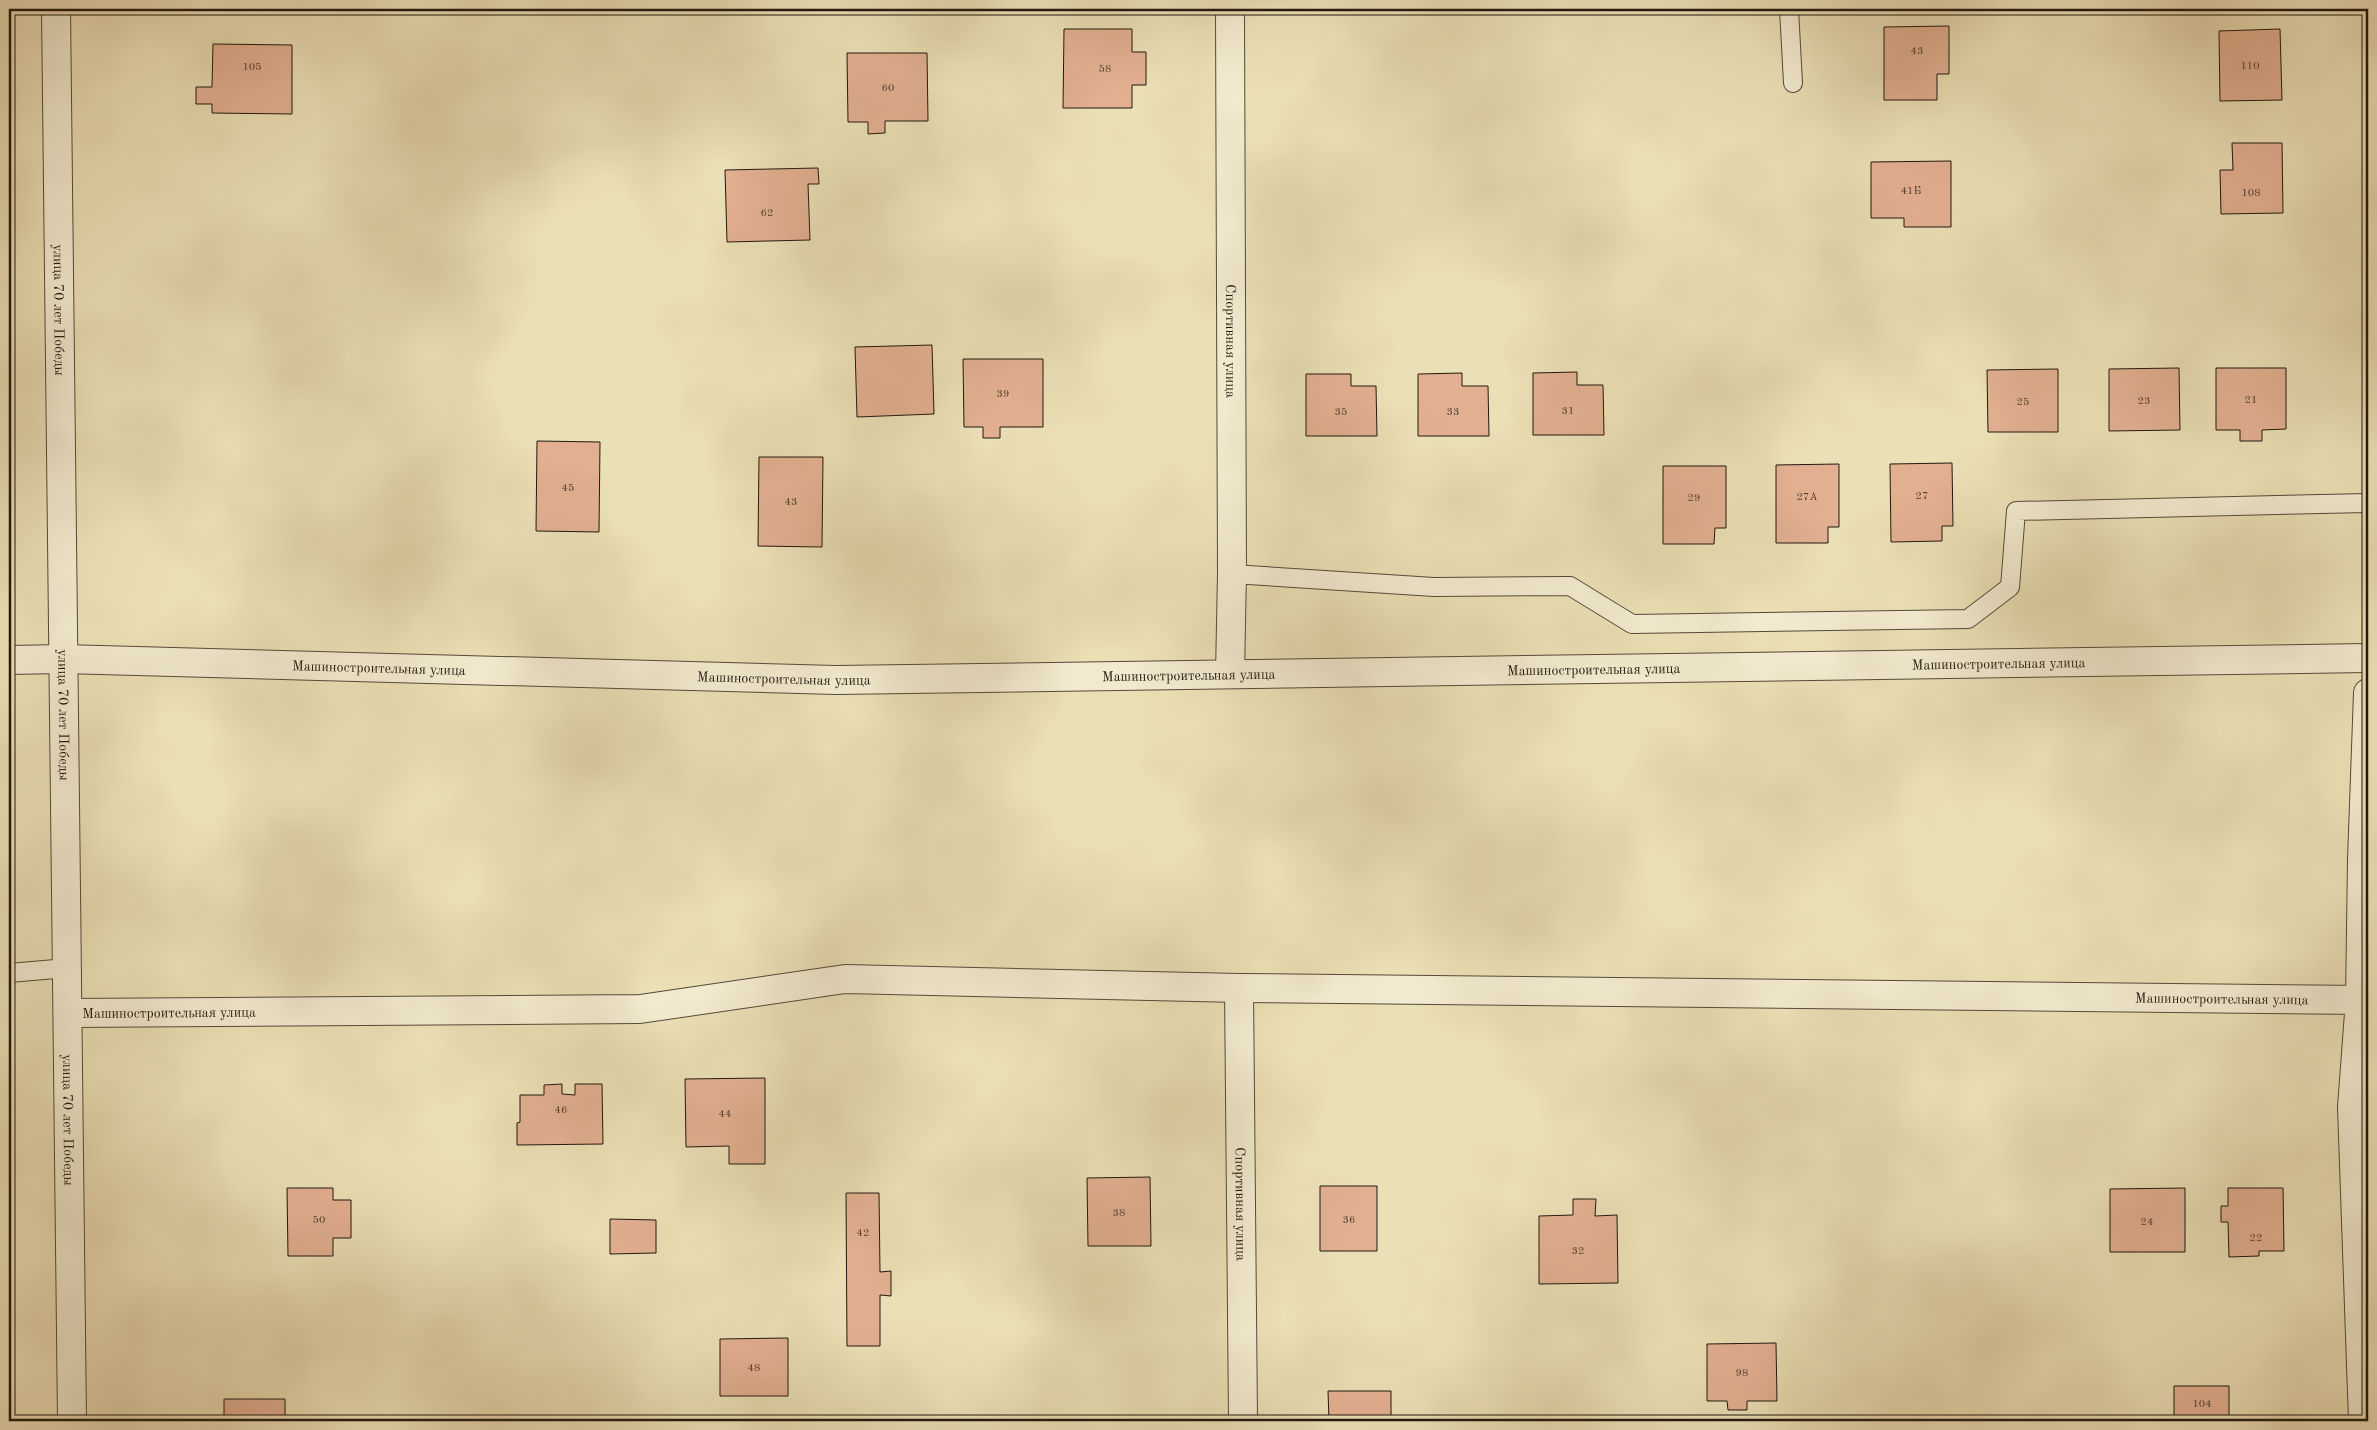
<svg xmlns="http://www.w3.org/2000/svg" width="2377" height="1430" viewBox="0 0 2377 1430" font-family="'Old Standard TT',serif">
<rect width="100%" height="100%" fill="#ebdfb5"/>
<filter id="stains"><feTurbulence type="fractalNoise" baseFrequency=".004" numOctaves="4"/><feColorMatrix values="0 0 0 0 .2 0 0 0 0 .09 0 0 0 0 .02 0 0 0 .5 -.17"/></filter>
<radialGradient id="worn" r=".72"><stop offset=".6" stop-color="#630" stop-opacity="0"/><stop offset="1" stop-color="#630" stop-opacity=".3"/></radialGradient>
<path fill="#e2b091" stroke="#211810" d="M 1949,26 L 1949,74 L 1937,74 L 1937,100 L 1884,100 L 1884,27 Z
M 1064,29 L 1132,29 L 1132,52 L 1146,52 L 1146,85 L 1132,85 L 1132,108 L 1063,108 Z
M 2280,29 L 2282,100 L 2220,101 L 2219,31 Z
M 213,44 L 292,45 L 292,114 L 212,113 L 212,104 L 196,104 L 196,87 L 212,87 Z
M 847,53 L 927,53 L 928,121 L 885,121 L 885,133 L 868,134 L 868,122 L 848,122 Z
M 2232,143 L 2282,143 L 2283,213 L 2221,214 L 2220,170 L 2233,170 Z
M 1951,161 L 1951,227 L 1904,227 L 1904,218 L 1871,218 L 1871,162 Z
M 818,168 L 819,184 L 808,184 L 810,240 L 727,242 L 725,170 Z
M 932,345 L 934,414 L 857,417 L 855,347 Z
M 963,359 L 1043,359 L 1043,427 L 1000,427 L 1000,438 L 983,438 L 983,427 L 964,427 Z
M 2179,368 L 2180,430 L 2109,431 L 2109,369 Z
M 2216,368 L 2286,368 L 2286,429 L 2262,430 L 2262,441 L 2240,441 L 2240,430 L 2216,430 Z
M 2058,369 L 2058,432 L 1988,432 L 1987,370 Z
M 1577,372 L 1577,385 L 1603,385 L 1604,435 L 1533,435 L 1533,373 Z
M 1462,373 L 1462,386 L 1488,386 L 1489,436 L 1418,436 L 1418,374 Z
M 1306,374 L 1351,374 L 1351,386 L 1376,386 L 1377,436 L 1306,436 Z
M 537,441 L 600,442 L 599,532 L 536,531 Z
M 759,457 L 823,457 L 822,547 L 758,546 Z
M 1952,463 L 1953,526 L 1942,526 L 1942,541 L 1891,542 L 1890,464 Z
M 1839,464 L 1839,527 L 1828,527 L 1828,543 L 1776,543 L 1776,465 Z
M 1663,466 L 1726,466 L 1726,528 L 1715,528 L 1714,544 L 1663,544 Z
M 765,1078 L 765,1164 L 729,1164 L 729,1146 L 686,1147 L 685,1079 Z
M 562,1084 L 562,1094 L 575,1095 L 575,1084 L 602,1084 L 603,1144 L 517,1145 L 517,1123 L 520,1122 L 520,1095 L 544,1095 L 544,1085 Z
M 1150,1177 L 1151,1246 L 1088,1246 L 1087,1178 Z
M 1320,1186 L 1377,1186 L 1377,1251 L 1320,1251 Z
M 287,1188 L 333,1188 L 333,1200 L 351,1200 L 351,1238 L 333,1238 L 333,1256 L 288,1256 Z
M 2185,1188 L 2185,1252 L 2110,1252 L 2110,1189 Z
M 2228,1188 L 2283,1188 L 2284,1251 L 2259,1251 L 2259,1256 L 2229,1257 L 2228,1222 L 2221,1222 L 2221,1206 L 2228,1206 Z
M 846,1193 L 879,1193 L 880,1272 L 891,1271 L 891,1296 L 880,1295 L 880,1346 L 847,1346 Z
M 1573,1199 L 1596,1199 L 1595,1216 L 1617,1215 L 1618,1283 L 1539,1284 L 1539,1216 L 1573,1215 Z
M 610,1219 L 656,1220 L 656,1253 L 610,1254 Z
M 788,1338 L 788,1396 L 720,1396 L 720,1339 Z
M 1776,1343 L 1777,1401 L 1747,1401 L 1747,1410 L 1728,1410 L 1727,1401 L 1707,1401 L 1707,1344 Z
M 2174,1386 L 2229,1386 L 2229,1419 L 2174,1421 Z
M 1328,1391 L 1391,1391 L 1391,1421 L 1329,1421 Z
M 224,1399 L 285,1399 L 285,1421 L 224,1421 Z"/>
<g fill="none" stroke-linecap="round" stroke-linejoin="round">
<g stroke="#544a39" stroke-width="20">
<path id="service" d="M 1789,9 L 1793,83
M 1232,574 L 1434,587 L 1570,586 L 1632,624 L 1968,619 L 2010,587 L 2016,511 L 2368,503
M 9,973 L 67,968"/>
</g>
<g stroke="#544a39" stroke-width="30">
<g id="minor">
<path id="s1" d="M 56,9 L 72,1421"/>
<path id="s2" d="M 1230,9 L 1232,574 L 1230,674"/>
<path id="s3" d="M 9,660 L 63,659 L 836,680 L 2368,658"/>
<path id="s4" d="M 1239,988 L 1243,1421"/>
<path id="s5" d="M 68,1013 L 640,1009 L 845,979 L 1239,988 L 2368,1000"/>
<path d="M 2363,1421 L 2352,1107 L 2360,1000 L 2362,860 L 2368,693"/>
</g>
</g>
<use href="#service" stroke="#f2eacf" stroke-width="18"/>
<use href="#minor" stroke="#f2eacf" stroke-width="28"/>
</g>
<g text-anchor="middle" stroke-width="4" stroke-linejoin="round" paint-order="stroke">
<g font-size="11" fill="#513e30">
<text x="1917" y="54">43</text>
<text x="2250" y="69">110</text>
<text x="252" y="70">105</text>
<text x="1105" y="72">58</text>
<text x="888" y="91">60</text>
<text x="1911" y="194">41Б</text>
<text x="2251" y="196">108</text>
<text x="767" y="216">62</text>
<text x="1003" y="397">39</text>
<text x="2251" y="403">21</text>
<text x="2144" y="404">23</text>
<text x="2023" y="405">25</text>
<text x="1568" y="414">31</text>
<text x="1341" y="415">35</text>
<text x="1453" y="415">33</text>
<text x="568" y="491">45</text>
<text x="1922" y="499">27</text>
<text x="1807" y="500">27А</text>
<text x="1694" y="501">29</text>
<text x="791" y="505">43</text>
<text x="561" y="1113">46</text>
<text x="725" y="1117">44</text>
<text x="1119" y="1216">38</text>
<text x="319" y="1223">50</text>
<text x="1349" y="1223">36</text>
<text x="2147" y="1225">24</text>
<text x="863" y="1236">42</text>
<text x="2256" y="1241">22</text>
<text x="1578" y="1254">32</text>
<text x="754" y="1371">48</text>
<text x="1742" y="1376">98</text>
<text x="2202" y="1407">104</text>
</g>
<g font-size="14" fill="#211810" stroke="#f2eacf">
<text dy="5" stroke="none"><textPath href="#s1" startOffset="301">улица 70 лет Победы</textPath></text>
<text dy="5" stroke="none"><textPath href="#s2" startOffset="332">Спортивная улица</textPath></text>
<text dy="5" stroke="none"><textPath href="#s3" startOffset="1990">Машиностроительная улица</textPath></text>
<text dy="5" stroke="none"><textPath href="#s3" startOffset="370">Машиностроительная улица</textPath></text>
<text dy="5" stroke="none"><textPath href="#s3" startOffset="1585">Машиностроительная улица</textPath></text>
<text dy="5" stroke="none"><textPath href="#s3" startOffset="1180">Машиностроительная улица</textPath></text>
<text dy="5" stroke="none"><textPath href="#s3" startOffset="775">Машиностроительная улица</textPath></text>
<text dy="5" stroke="none"><textPath href="#s1" startOffset="706">улица 70 лет Победы</textPath></text>
<text dy="5" stroke="none"><textPath href="#s5" startOffset="2156">Машиностроительная улица</textPath></text>
<text dy="5" stroke="none"><textPath href="#s5" startOffset="101">Машиностроительная улица</textPath></text>
<text dy="5" stroke="none"><textPath href="#s1" startOffset="1111">улица 70 лет Победы</textPath></text>
<text dy="5" stroke="none"><textPath href="#s4" startOffset="216">Спортивная улица</textPath></text>
</g>
</g>
<rect width="2377" height="1430" fill="none" stroke="#ebdfb5" stroke-width="30"/>
<rect x="10" y="10" width="2357" height="1410" fill="none" stroke="#211810" stroke-width="2.5"/>
<rect x="15" y="15" width="2347" height="1400" fill="none" stroke="#211810"/>
<rect width="100%" height="100%" filter="url(#stains)"/>
<rect width="100%" height="100%" fill="url(#worn)"/>
</svg>
